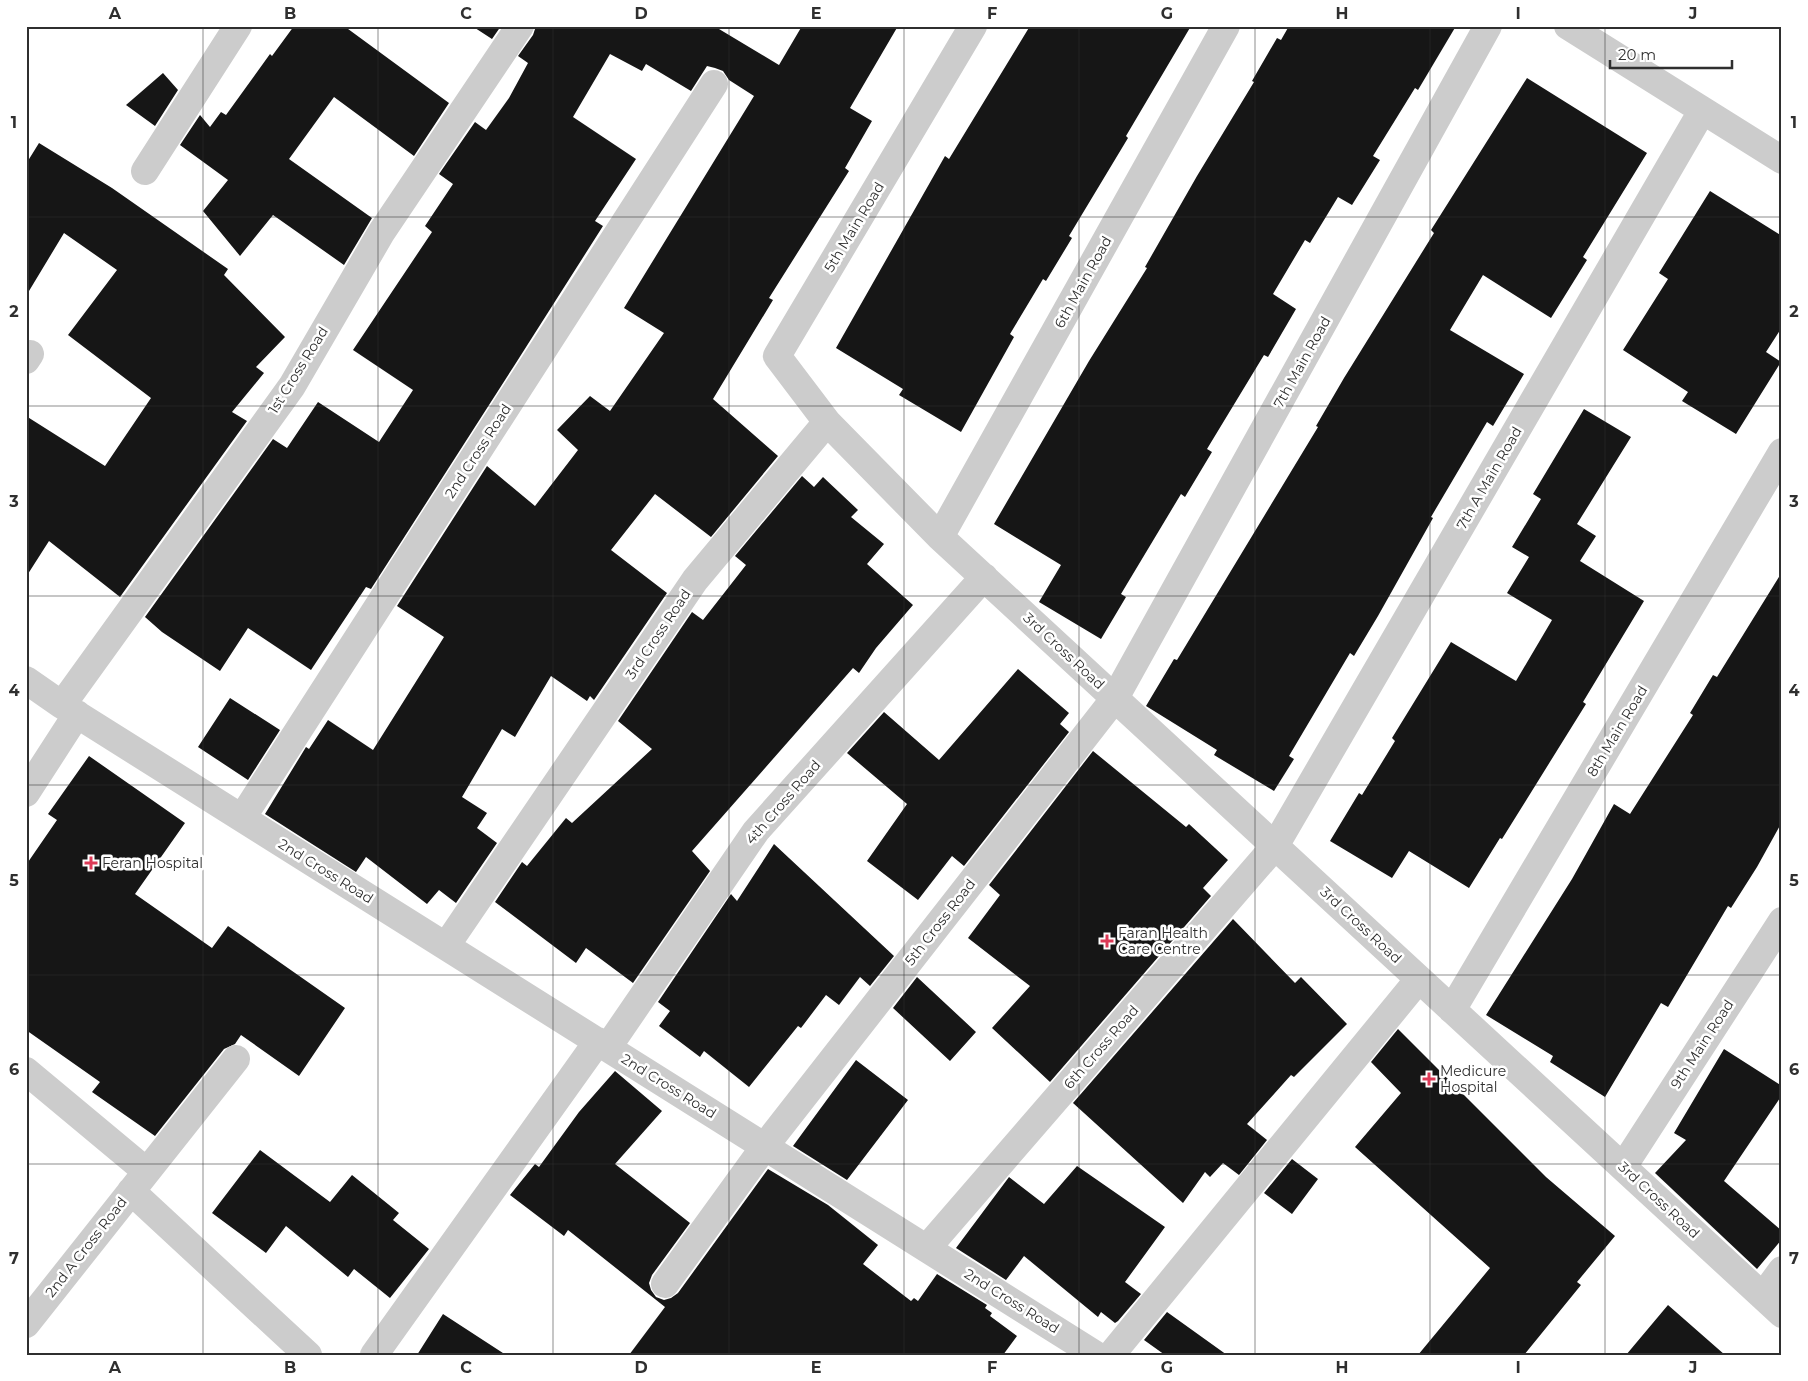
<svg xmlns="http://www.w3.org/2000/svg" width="1808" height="1381" viewBox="0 0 1808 1381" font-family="Montserrat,sans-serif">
<rect width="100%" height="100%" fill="#fff"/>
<path fill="#161616" d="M 294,26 L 344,26 L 449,103 L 414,156 L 334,97 L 289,159 L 372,218 L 344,265 L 273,215 L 240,256 L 203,211 L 228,180 L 180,145 L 200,115 L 210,127 L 221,112 L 226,115 L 270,54 L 272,56 Z
M 472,26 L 501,26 L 492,39 Z
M 536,26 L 714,26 L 779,65 L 802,26 L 898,26 L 850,108 L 872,121 L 845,168 L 849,171 L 769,298 L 773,300 L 713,399 L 778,456 L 711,537 L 655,494 L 611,550 L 667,593 L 594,700 L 590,696 L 587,701 L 551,676 L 515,737 L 502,729 L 462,797 L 487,813 L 477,828 L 497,843 L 456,903 L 439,890 L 427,904 L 366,857 L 356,872 L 265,814 L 306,747 L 309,749 L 328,720 L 373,750 L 444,637 L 397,606 L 487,466 L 535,506 L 578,450 L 557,430 L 590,396 L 610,411 L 664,333 L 624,308 L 754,96 L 729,80 L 723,71 L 715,68 L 707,66 L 691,91 L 646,64 L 642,71 L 610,54 L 573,117 L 636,159 L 595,221 L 603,226 L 514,366 L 371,589 L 366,587 L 311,670 L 248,628 L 220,671 L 162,632 L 145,617 L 273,439 L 287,448 L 318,402 L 379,442 L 413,390 L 353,350 L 432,232 L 425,226 L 453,184 L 439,174 L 475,122 L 486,130 L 509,98 L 528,63 L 518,56 L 533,35 Z
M 1030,26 L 1191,26 L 1126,136 L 1128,138 L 1069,236 L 1072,238 L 1046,281 L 1043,279 L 1010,334 L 1014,337 L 961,432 L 899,395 L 903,389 L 836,348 L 945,156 L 949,159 Z
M 1289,26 L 1456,26 L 1418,90 L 1415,88 L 1373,156 L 1380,160 L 1352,205 L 1338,197 L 1310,243 L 1305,240 L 1273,294 L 1296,309 L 1268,357 L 1264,355 L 1207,449 L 1212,452 L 1185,497 L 1181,494 L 1121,594 L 1126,597 L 1101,639 L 1039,602 L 1061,565 L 994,524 L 1089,361 L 1147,268 L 1145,267 L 1197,176 L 1254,82 L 1252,81 L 1277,38 L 1281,40 Z
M 163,73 L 178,90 L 155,126 L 126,105 Z
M 1527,78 L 1647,153 L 1583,257 L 1587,260 L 1551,318 L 1483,275 L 1450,330 L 1524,374 L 1493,426 L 1487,422 L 1431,517 L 1433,518 L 1378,616 L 1354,656 L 1350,653 L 1289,756 L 1294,759 L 1274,791 L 1214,755 L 1217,750 L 1146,706 L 1174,659 L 1177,660 L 1318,427 L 1316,426 L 1344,378 L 1434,233 L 1431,230 Z
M 39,143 L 112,188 L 228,269 L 224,275 L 285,337 L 256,367 L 264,373 L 232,412 L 247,421 L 120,597 L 49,541 L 26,577 L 26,416 L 105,466 L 151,398 L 68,335 L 117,270 L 64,233 L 26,296 L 26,164 Z
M 1710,191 L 1782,236 L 1782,327 L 1766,352 L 1781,362 L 1736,434 L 1682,401 L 1688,392 L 1623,350 L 1668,279 L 1659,273 Z
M 1584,409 L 1631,437 L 1577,524 L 1596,536 L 1580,561 L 1644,601 L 1583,702 L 1586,704 L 1502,839 L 1500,838 L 1469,888 L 1409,851 L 1392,878 L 1330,841 L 1359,793 L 1362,795 L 1395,741 L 1392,738 L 1451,642 L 1516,681 L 1552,620 L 1507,593 L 1529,557 L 1512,547 L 1541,499 L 1533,494 Z
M 802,476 L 814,487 L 823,477 L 858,510 L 851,517 L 884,544 L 867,564 L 913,605 L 876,648 L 859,673 L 853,668 L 692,851 L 710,871 L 633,983 L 586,948 L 576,963 L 495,902 L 522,862 L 527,866 L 566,818 L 572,823 L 652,749 L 618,721 L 692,612 L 703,620 L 746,565 L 735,556 Z
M 1782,572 L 1782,822 L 1757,867 L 1731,908 L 1728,906 L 1668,1007 L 1661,1003 L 1605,1097 L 1550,1062 L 1553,1056 L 1486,1015 L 1572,879 L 1614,804 L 1630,814 L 1693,715 L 1690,713 L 1713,675 L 1717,677 Z
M 1018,669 L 1069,713 L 1060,724 L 1069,732 L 964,866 L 952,856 L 918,900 L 867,861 L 907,804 L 847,753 L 884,712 L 939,760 Z
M 230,698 L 280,730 L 248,780 L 198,747 Z
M 1093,751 L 1186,827 L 1189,824 L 1228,860 L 1203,888 L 1211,896 L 1050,1082 L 992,1028 L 1030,986 L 968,938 L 1000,895 L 989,885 Z
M 89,756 L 185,823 L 135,894 L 212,948 L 228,926 L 345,1008 L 299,1076 L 241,1035 L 235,1044 L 224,1049 L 155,1136 L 92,1092 L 100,1082 L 26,1030 L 26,865 L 57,820 L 48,814 Z
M 774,844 L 894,956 L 870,986 L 860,977 L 839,1005 L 826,995 L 801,1028 L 798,1026 L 749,1087 L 704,1051 L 700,1057 L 659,1026 L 670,1011 L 658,1002 L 731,894 L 737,901 Z
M 1233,919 L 1295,983 L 1301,977 L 1347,1024 L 1294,1077 L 1291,1075 L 1247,1124 L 1267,1140 L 1239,1175 L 1223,1163 L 1210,1177 L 1205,1172 L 1183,1203 L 1073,1103 Z
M 917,977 L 976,1032 L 950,1061 L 893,1008 Z
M 1398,1029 L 1546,1177 L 1615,1236 L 1577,1282 L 1581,1285 L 1524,1355 L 1418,1355 L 1490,1268 L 1355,1147 L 1401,1093 L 1371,1062 Z
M 1724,1049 L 1782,1086 L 1782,1095 L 1724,1181 L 1782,1231 L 1782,1239 L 1757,1269 L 1655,1173 L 1686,1140 L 1674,1133 Z
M 856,1060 L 908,1100 L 847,1180 L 793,1146 Z
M 615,1071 L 662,1111 L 615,1164 L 690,1223 L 652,1275 L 649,1283 L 651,1290 L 656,1297 L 664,1300 L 671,1298 L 678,1293 L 768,1169 L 828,1205 L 878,1245 L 863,1264 L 911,1301 L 914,1298 L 918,1301 L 937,1274 L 987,1305 L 985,1308 L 992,1313 L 990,1316 L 1017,1336 L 1003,1355 L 629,1355 L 665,1307 L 568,1230 L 564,1236 L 510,1195 L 535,1164 L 539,1167 L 579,1112 Z
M 260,1150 L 330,1202 L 352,1175 L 399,1213 L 393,1220 L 429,1249 L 390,1298 L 354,1269 L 348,1277 L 286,1226 L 266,1253 L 212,1213 Z
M 1292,1159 L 1318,1179 L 1292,1214 L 1264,1193 Z
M 1077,1166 L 1165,1227 L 1125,1282 L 1141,1294 L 1118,1321 L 1115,1323 L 1101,1312 L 1098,1317 L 1024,1256 L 1006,1280 L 956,1248 L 1009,1177 L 1044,1204 Z
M 1668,1305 L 1725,1355 L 1626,1355 Z
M 1167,1312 L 1227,1355 L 1165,1355 L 1144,1340 Z
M 443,1314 L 506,1355 L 417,1355 Z"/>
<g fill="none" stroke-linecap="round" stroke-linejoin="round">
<path stroke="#ccc" stroke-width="28" d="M 973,26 L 777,356 L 827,422 L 940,537 L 1782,1314
M 1568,26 L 1782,160
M 145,171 L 238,26
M 26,360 L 30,354
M 940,537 L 1226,26
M 26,680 L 62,705 L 1096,1355
M 62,705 L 292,386 L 381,233 L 520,26
M 26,793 L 77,714
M 242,818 L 714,84
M 446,946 L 695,580 L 827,422
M 1452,1010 L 1782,452
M 608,1047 L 756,831 L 984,577
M 26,1071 L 146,1171
M 1623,1167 L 1782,921
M 131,1191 L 308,1355
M 927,1248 L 1275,846 L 1702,111
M 665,1284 L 765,1146 L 1115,698 L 1488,26
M 1763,1296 L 1782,1270
M 26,1324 L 236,1059
M 374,1355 L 598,1041
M 1111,1355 L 1419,979"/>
</g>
<path fill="none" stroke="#2f2f2f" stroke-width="1" stroke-opacity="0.55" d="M 203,26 L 203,1355M 378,26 L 378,1355M 553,26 L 553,1355M 729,26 L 729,1355M 904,26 L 904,1355M 1079,26 L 1079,1355M 1255,26 L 1255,1355M 1430,26 L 1430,1355M 1605,26 L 1605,1355M 26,217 L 1782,217M 26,406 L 1782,406M 26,596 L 1782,596M 26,785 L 1782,785M 26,975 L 1782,975M 26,1164 L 1782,1164"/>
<g fill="#dd3a57" stroke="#fff" stroke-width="2">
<path d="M88.5 855.5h5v5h5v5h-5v5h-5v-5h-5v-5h5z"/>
<path d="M1104.5 933.5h5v5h5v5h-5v5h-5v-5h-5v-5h5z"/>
<path d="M1426.5 1071.5h5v5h5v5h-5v5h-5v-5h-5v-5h5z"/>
</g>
<g text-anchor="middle" stroke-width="5" stroke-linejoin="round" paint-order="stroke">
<g font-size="14" fill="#2f2f2f" stroke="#fff">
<text transform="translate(854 227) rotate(-59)" y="5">5th Main Road</text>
<text transform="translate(1083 282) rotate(-61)" y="5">6th Main Road</text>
<text transform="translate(1302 362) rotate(-61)" y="5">7th Main Road</text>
<text transform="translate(298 370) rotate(-58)" y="5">1st Cross Road</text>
<text transform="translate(478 451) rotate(-57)" y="5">2nd Cross Road</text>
<text transform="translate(1489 478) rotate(-60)" y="5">7th A Main Road</text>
<text transform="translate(658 634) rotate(-56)" y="5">3rd Cross Road</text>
<text transform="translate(1064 651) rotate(43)" y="5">3rd Cross Road</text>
<text transform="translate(1617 731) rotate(-59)" y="5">8th Main Road</text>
<text transform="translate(783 802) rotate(-49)" y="5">4th Cross Road</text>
<text transform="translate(326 871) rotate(32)" y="5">2nd Cross Road</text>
<text transform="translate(940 922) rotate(-52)" y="5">5th Cross Road</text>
<text transform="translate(1361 925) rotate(43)" y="5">3rd Cross Road</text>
<text transform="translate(1702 1044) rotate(-57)" y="5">9th Main Road</text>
<text transform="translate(1101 1047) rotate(-49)" y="5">6th Cross Road</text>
<text transform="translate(669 1086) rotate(32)" y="5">2nd Cross Road</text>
<text transform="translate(1659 1200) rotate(43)" y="5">3rd Cross Road</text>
<text transform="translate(86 1247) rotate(-52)" y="5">2nd A Cross Road</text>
<text transform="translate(1012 1301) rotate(32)" y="5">2nd Cross Road</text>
</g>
<g font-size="14" fill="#2f2f2f" stroke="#fff" text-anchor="start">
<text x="102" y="868">Feran Hospital</text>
<text x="1118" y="938">Faran Health<tspan x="1118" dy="16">Care Centre</tspan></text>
<text x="1440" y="1076">Medicure<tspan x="1440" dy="16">Hospital</tspan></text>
</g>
</g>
<rect width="1808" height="1381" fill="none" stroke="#ffffff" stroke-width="55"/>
<path d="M1610 60v8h122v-8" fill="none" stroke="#2f2f2f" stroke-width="2.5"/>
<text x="1618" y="60" font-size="15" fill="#2f2f2f" stroke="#ffffff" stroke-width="4" paint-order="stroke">20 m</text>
<rect x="28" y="28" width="1752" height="1326" fill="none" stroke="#2f2f2f" stroke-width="2"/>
<g font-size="16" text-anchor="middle" font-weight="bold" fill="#2f2f2f">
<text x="115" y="19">A</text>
<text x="290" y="19">B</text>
<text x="466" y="19">C</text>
<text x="641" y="19">D</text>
<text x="816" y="19">E</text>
<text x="992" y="19">F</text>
<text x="1167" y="19">G</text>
<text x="1342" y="19">H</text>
<text x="1518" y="19">I</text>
<text x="1693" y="19">J</text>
<text x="14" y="128">1</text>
<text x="1794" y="128">1</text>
<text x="14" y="317">2</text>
<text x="1794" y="317">2</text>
<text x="14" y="507">3</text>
<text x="1794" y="507">3</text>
<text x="14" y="696">4</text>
<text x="1794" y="696">4</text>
<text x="14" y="886">5</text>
<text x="1794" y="886">5</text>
<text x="14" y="1075">6</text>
<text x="1794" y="1075">6</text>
<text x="14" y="1264">7</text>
<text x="1794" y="1264">7</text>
<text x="115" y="1373">A</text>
<text x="290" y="1373">B</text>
<text x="466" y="1373">C</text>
<text x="641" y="1373">D</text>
<text x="816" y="1373">E</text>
<text x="992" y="1373">F</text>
<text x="1167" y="1373">G</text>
<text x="1342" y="1373">H</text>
<text x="1518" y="1373">I</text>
<text x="1693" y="1373">J</text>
</g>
</svg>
